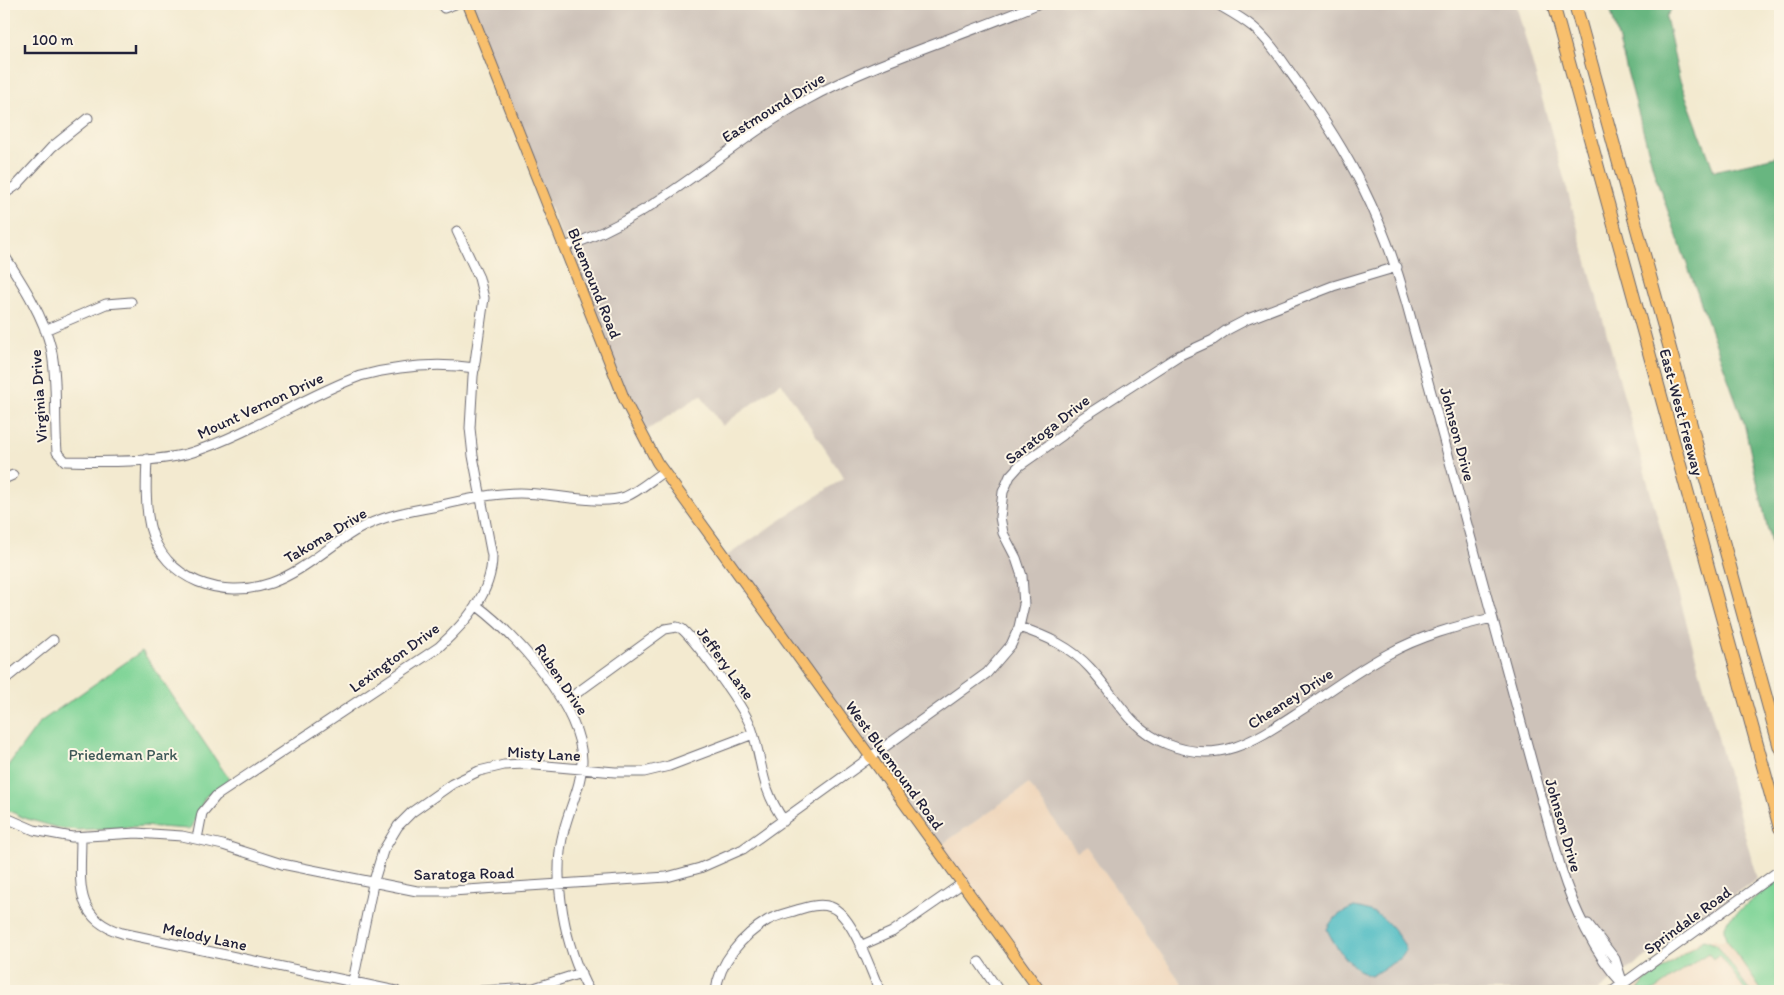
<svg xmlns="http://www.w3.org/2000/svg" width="1784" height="995" viewBox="0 0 1784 995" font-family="Itim,sans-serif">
<rect width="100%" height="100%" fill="#fcf5e5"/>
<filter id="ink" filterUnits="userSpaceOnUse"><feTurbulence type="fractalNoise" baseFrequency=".02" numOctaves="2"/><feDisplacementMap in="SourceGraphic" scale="10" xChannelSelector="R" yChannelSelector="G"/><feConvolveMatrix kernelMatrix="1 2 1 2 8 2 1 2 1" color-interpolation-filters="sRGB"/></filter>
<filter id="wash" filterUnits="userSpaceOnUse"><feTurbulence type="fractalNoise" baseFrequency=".0096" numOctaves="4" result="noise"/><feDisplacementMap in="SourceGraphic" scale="20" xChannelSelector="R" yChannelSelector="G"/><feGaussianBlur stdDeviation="1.12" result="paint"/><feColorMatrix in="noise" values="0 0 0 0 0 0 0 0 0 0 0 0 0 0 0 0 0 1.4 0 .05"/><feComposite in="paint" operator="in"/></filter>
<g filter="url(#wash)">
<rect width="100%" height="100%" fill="#f3ead0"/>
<path fill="#efd6bb" d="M 1029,784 L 1077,851 L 1086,846 L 1187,991 L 1040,991 L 937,848 Z
M 1700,940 L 1727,940 L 1763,991 L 1629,991 Z"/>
<path fill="#cdc2b9" d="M 468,4 L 1400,4 L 1402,7 L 1408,4 L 1516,4 L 1757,879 L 1597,991 L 1187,991 L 1086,846 L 1077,852 L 1029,784 L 937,848 L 725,557 L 844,478 L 781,382 L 722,426 L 701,395 L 641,434 Z"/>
<path fill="#7fd497" stroke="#507b69" d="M 142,651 L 229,779 L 205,797 L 192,827 L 189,829 L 144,826 L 77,830 L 59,828 L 24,818 L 4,808 L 4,771 L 40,722 Z
M 1780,877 L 1780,991 L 1762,991 L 1726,939 L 1724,929 L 1728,920 Z
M 1704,940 L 1717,945 L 1750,991 L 1746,991 L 1720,955 L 1713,959 L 1708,953 L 1653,991 L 1638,991 L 1644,982 Z"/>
<path fill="#67b680" stroke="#446c5e" d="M 1609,4 L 1675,4 L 1666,17 L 1679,78 L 1714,171 L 1780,156 L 1780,584 L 1744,423 L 1655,175 Z"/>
<path fill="#4dbbc3" stroke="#386e7f" d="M 1354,907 C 1381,911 1391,924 1405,946 L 1406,951 L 1401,958 L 1371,976 C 1354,972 1333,945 1327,929 C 1333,916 1343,912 1354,907 Z"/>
</g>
<g filter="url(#ink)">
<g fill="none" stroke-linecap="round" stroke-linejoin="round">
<g stroke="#6b686f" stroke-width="11">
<path id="minor" d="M 1217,4 C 1229,11 1242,18 1253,27 C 1271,42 1284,64 1298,83 C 1350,154 1382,216 1406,301 L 1561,869 C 1573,907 1595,955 1623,984
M 444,8 L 455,4
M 4,194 L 17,185 L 52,147 L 88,118
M 564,247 C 657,218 723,146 806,100 C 879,60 961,37 1037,4
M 4,255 C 22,283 43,315 51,348 C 58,381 54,418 57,452 L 65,461 C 101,462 160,463 193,452 C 251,433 303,397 360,376 C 398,366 435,362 475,368
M 45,330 L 106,304 L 131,302
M 147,459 C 146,481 145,505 150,527 C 164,581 223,600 271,583 C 302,572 328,547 355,531 C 381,516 409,511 438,506 C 464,500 493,493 520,493 C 549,493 600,506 625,497 C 639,491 651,480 663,472
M 4,479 L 13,475
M 476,605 C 517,636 581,707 582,760 C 582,785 570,806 564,830 C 551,878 565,948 589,991
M 1019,627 C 1046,636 1071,647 1090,668 C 1116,696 1129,729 1167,744 C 1223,767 1261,736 1306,707 C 1333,688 1360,669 1388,654 C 1420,636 1457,626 1492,618
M 4,680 L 53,640
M 563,703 L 665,629 L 677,627 L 682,629 C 698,644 744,707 751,727 C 764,764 759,785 784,821
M 4,817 L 34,830 L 72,837 L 136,833 L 182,836 L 223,845 L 282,864 L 417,891 L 452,891 L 667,877 L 700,868 L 743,849 L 987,673 L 1011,645 L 1019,627 L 1024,605 L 1022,576 L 1016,558 L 1003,533 L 1000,517 L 1003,492 L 1010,476 L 1019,466 L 1063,435 L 1082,418 L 1178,356 L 1213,340 L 1227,330 L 1248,319 L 1333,286 L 1397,267
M 81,837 C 81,879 72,919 122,933 L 396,991
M 197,839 L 202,813 L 216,796 L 439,647 C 465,623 492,594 492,556 L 473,456 L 470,428 L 473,376 L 484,298 L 479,278 L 457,231
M 1588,924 L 1615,959 L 1622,981
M 860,946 L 892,932 L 963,883
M 979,962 L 999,991
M 351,991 L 373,884 L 383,851 L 398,826 L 412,812 L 452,784 L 479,771 L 504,765 L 524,764 L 615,772 L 644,772 L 669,766 L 753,734
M 481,991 L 534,988 L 581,973
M 716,991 C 719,962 743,935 768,920 C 777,915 788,913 797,910 C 807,907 820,903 831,907 C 853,915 870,970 880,991
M 1613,991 L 1780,870"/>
</g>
<g stroke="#6b686f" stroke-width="12">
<path id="major" d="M 468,4 L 625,401 L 657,462 L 1040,991"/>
</g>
<g stroke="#6b686f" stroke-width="14">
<path id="highway" d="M 1553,4 L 1780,828
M 1575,4 L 1780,748"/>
</g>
<use href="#minor" stroke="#fff" stroke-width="9"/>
<use href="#major" stroke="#f8bf6c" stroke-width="10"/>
<use href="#highway" stroke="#f8bf6c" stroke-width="12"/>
</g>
</g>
<g text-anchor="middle" stroke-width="4" stroke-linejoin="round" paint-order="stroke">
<g font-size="16" fill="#22223b" stroke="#fcf5e5">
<text transform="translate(773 107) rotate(-32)" y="6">Eastmound Drive</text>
<text transform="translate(595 283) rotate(68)" y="6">Bluemound Road</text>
<text transform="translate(38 396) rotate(-94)" y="6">Virginia Drive</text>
<text transform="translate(260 405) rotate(-25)" y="6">Mount Vernon Drive</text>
<text transform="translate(1682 412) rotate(75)" y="6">East-West Freeway</text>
<text transform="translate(1047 429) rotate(-38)" y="6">Saratoga Drive</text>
<text transform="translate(1458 434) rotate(75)" y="6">Johnson Drive</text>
<text transform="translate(325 535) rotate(-31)" y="6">Takoma Drive</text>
<text transform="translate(394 657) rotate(-36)" y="6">Lexington Drive</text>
<text transform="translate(726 663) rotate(54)" y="6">Jeffery Lane</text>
<text transform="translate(562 679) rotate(56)" y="6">Ruben Drive</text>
<text transform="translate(1290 698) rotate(-33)" y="6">Cheaney Drive</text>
<text transform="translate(544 753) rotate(3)" y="6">Misty Lane</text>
<text transform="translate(895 765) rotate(54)" y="6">West Bluemound Road</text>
<text transform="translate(1564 825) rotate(74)" y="6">Johnson Drive</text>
<text transform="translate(464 873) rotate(-1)" y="6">Saratoga Road</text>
<text transform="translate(1687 920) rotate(-36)" y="6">Sprindale Road</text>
<text transform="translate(205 936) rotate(12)" y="6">Melody Lane</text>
</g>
<g font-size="16" fill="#3e5757" stroke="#fcf5e5">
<text x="123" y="760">Priedeman Park</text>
</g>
</g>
<rect width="1784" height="995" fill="none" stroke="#fcf5e5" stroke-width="20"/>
<path d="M25 45v8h111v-8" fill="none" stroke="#22223b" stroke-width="2.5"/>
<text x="32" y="45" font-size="15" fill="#22223b" stroke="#fcf5e5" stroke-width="4" paint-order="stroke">100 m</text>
</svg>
